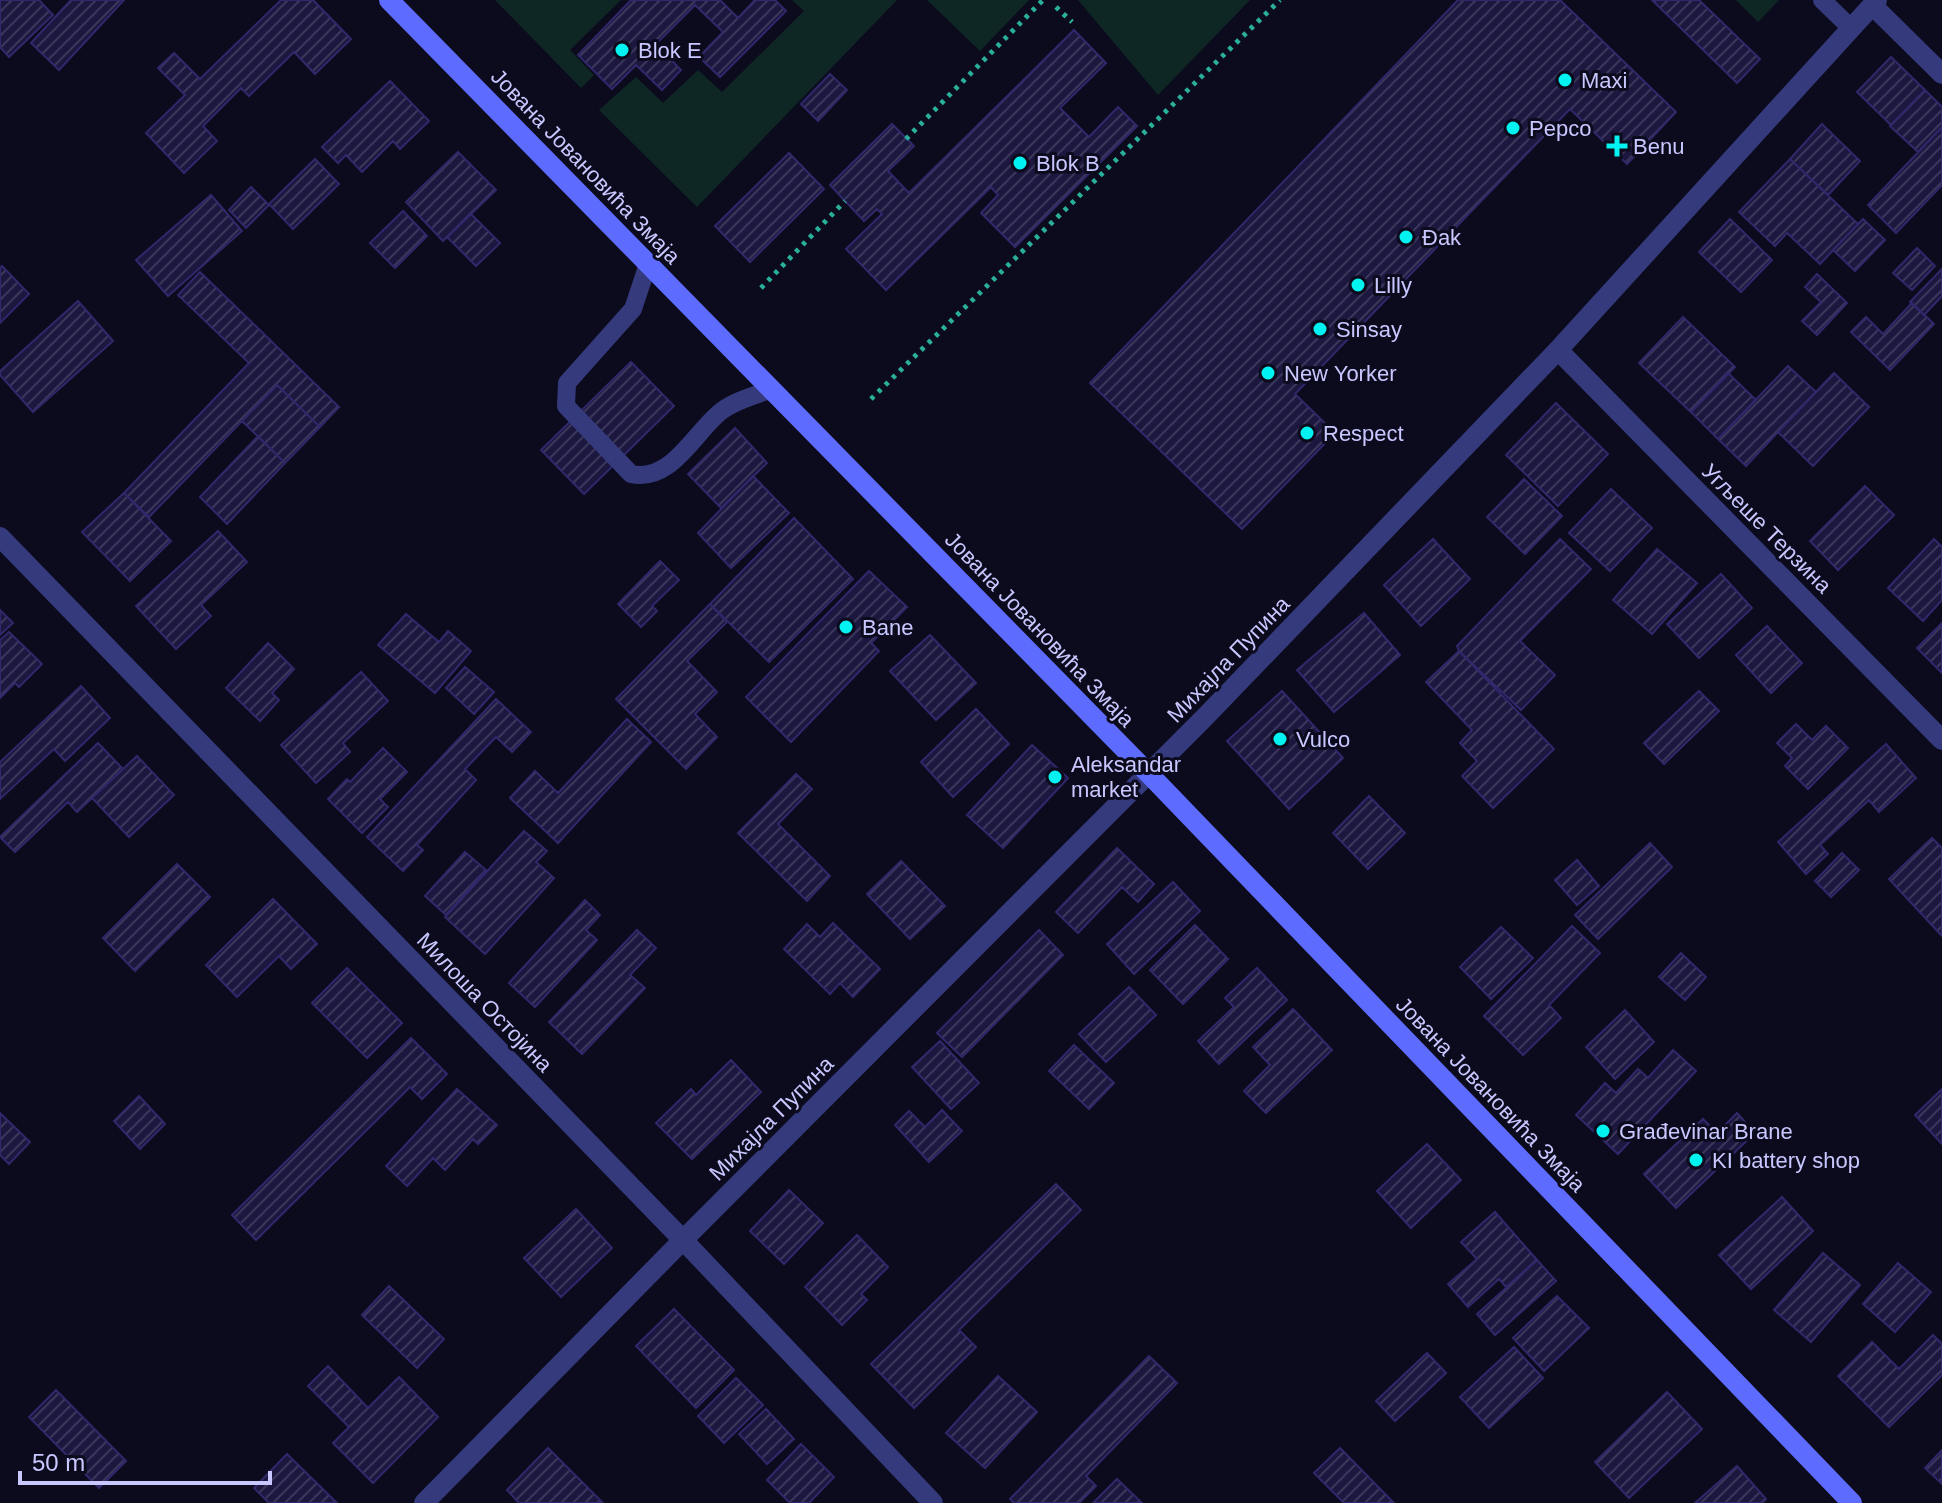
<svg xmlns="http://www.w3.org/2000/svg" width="1942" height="1503" viewBox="0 0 1942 1503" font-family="Arial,sans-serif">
<defs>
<pattern id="building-hatch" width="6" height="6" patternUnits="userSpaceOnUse" patternTransform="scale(2)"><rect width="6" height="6" fill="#1b173e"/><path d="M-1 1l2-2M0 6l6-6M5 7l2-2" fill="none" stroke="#3b375b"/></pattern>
</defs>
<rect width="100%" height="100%" fill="#0c0b1d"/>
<path fill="#0e2724" d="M 495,0 L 621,0 L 570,50 L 594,75 L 581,88 Z
M 792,0 L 897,0 L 697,207 L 599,110 L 636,77 L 663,103 L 698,70 L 722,92 L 804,11 Z
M 927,0 L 1029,0 L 980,51 Z
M 1078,0 L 1250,0 L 1158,95 Z
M 1736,0 L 1779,0 L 1758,22 Z"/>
<path fill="url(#building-hatch)" stroke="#2f286b" stroke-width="2" d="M 0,0 L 39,0 L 53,15 L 9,57 L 0,47 Z
M 71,0 L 124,0 L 59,70 L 31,43 Z
M 281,0 L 313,0 L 351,39 L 315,74 L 294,52 L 249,96 L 241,88 L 203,126 L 217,141 L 184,173 L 146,133 L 185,95 L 158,68 L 174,53 L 200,79 Z
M 631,0 L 720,0 L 738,18 L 755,0 L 775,0 L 786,11 L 720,77 L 699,57 L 723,32 L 695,5 L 656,44 L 681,70 L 662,90 L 636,65 L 612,89 L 578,55 Z
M 1458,0 L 1560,0 L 1676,112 L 1627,164 L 1570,109 L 1295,394 L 1335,433 L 1242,529 L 1090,383 Z
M 1652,0 L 1699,0 L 1760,59 L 1737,83 Z
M 1074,30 L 1106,63 L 1060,108 L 1089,137 L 1118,107 L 1137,126 L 1015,247 L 981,213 L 998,195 L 991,187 L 886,290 L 846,249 L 882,214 L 877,209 L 864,221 L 830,185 L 892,124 L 914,146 L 888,171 L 909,193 Z
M 1891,57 L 1925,90 L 1891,125 L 1857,92 Z
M 830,74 L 847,90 L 818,121 L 801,104 Z
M 390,81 L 429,121 L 400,149 L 393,141 L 362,172 L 346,155 L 338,163 L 322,147 Z
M 1925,90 L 1942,107 L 1942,127 L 1918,152 L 1890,126 Z
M 1822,124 L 1860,161 L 1828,195 L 1790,159 Z
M 1942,127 L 1942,185 L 1896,233 L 1868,205 Z
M 458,152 L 496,190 L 443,241 L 406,202 Z
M 789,153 L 824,189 L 750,262 L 715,226 Z
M 315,159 L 339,184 L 293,229 L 269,204 Z
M 1790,159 L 1858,224 L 1820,264 L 1787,233 L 1775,246 L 1739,212 Z
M 251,187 L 269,205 L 246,228 L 229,210 Z
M 211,195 L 242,231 L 168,296 L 136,260 Z
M 403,211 L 427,236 L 395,268 L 370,243 Z
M 471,214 L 500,243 L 476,266 L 447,237 Z
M 1730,219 L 1772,260 L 1741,292 L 1699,252 Z
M 1863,219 L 1885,240 L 1855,271 L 1833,250 Z
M 1917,248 L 1935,266 L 1912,290 L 1893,273 Z
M 2,266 L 29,294 L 0,323 L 0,268 Z
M 1942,269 L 1942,296 L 1924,315 L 1910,302 Z
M 200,272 L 339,407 L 320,427 L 277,385 L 149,517 L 124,493 L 249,363 L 178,295 Z
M 1817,274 L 1847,303 L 1817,335 L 1802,321 L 1821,302 L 1805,287 Z
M 78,301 L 113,341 L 33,412 L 0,375 L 0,371 Z
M 1912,303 L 1934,324 L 1890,370 L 1851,332 L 1866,317 L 1883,334 Z
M 1683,317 L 1735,367 L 1691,412 L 1639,363 Z
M 631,362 L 674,406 L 584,494 L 541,450 Z
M 1788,366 L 1816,392 L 1746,466 L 1718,439 Z
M 1728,373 L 1756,400 L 1718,439 L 1691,412 Z
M 1834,373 L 1869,407 L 1813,466 L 1778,432 Z
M 277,385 L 320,427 L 285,463 L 242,421 Z
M 1556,403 L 1608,454 L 1558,506 L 1506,455 Z
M 735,428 L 767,463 L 721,508 L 688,474 Z
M 258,436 L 285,463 L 227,524 L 200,497 Z
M 753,476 L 789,513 L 731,568 L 698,533 Z
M 1524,479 L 1562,516 L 1525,554 L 1487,517 Z
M 1865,486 L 1894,515 L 1838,570 L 1810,541 Z
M 1611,489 L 1652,528 L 1610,571 L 1569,533 Z
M 124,493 L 171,541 L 130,581 L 82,532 Z
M 794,518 L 853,579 L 769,662 L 710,604 Z
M 218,531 L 247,562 L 201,605 L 211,616 L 176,649 L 136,606 Z
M 1433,539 L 1470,579 L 1421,626 L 1384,585 Z
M 1560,539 L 1591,569 L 1520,641 L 1555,675 L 1521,710 L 1459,651 L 1457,646 Z
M 1934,539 L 1942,547 L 1942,600 L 1923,621 L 1888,588 Z
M 1657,549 L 1697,583 L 1652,634 L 1613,600 Z
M 660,561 L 679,580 L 652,606 L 657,611 L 641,627 L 618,604 Z
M 869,571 L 907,607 L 871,643 L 879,651 L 791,742 L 746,697 Z
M 1721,574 L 1752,608 L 1699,658 L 1667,624 Z
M 710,604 L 727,622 L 687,661 L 717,692 L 695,714 L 717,737 L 686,769 L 616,699 Z
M 0,610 L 13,623 L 0,635 Z
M 1364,613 L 1400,655 L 1334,712 L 1297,670 Z
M 406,614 L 439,642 L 448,631 L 471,651 L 435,693 L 378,645 Z
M 1942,623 L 1942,673 L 1917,648 Z
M 1767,626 L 1802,663 L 1771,693 L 1736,655 Z
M 9,632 L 42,664 L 19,687 L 15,683 L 0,698 L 0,640 Z
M 930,635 L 976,683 L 936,720 L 890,671 Z
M 268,643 L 294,669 L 272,693 L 279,700 L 260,721 L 226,688 Z
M 1459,651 L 1554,749 L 1493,808 L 1462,776 L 1477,761 L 1460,743 L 1472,730 L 1426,682 Z
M 465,667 L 494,692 L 474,714 L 446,688 Z
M 361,672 L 388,701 L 343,743 L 350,752 L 316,783 L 281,745 Z
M 81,686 L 110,718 L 65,761 L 54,749 L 0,799 L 0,762 Z
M 1282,691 L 1343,758 L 1289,809 L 1227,741 Z
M 1699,691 L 1719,711 L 1664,764 L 1644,743 Z
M 496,699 L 531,732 L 512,752 L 496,737 L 465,769 L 476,780 L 417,845 L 423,850 L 403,871 L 367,837 Z
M 976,709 L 1009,744 L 953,797 L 921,762 Z
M 627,719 L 651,742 L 558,843 L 510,798 L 535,771 L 558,793 Z
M 1796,724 L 1812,740 L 1826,726 L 1848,748 L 1808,789 L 1785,766 L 1792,758 L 1777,743 Z
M 98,743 L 123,769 L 77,812 L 68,802 L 15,852 L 0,837 Z
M 1886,744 L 1916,778 L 1879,812 L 1869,800 L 1820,845 L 1828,854 L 1806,874 L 1778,842 Z
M 1032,745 L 1068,778 L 1003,848 L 967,815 Z
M 383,748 L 407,772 L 380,799 L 388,807 L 362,833 L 328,799 L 347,779 L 350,782 Z
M 137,756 L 174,795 L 129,837 L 92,798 Z
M 796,774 L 812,789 L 778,824 L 830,876 L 807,901 L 738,833 Z
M 1369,796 L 1405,833 L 1368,869 L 1333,833 Z
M 524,831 L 547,851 L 536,862 L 554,878 L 485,954 L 445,917 Z
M 1932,838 L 1942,848 L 1942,936 L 1889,879 Z
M 1650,843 L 1672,867 L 1598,939 L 1575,915 Z
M 1117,848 L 1154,884 L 1138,902 L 1122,887 L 1078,933 L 1056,912 Z
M 465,852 L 486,870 L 446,915 L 425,896 Z
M 1842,853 L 1859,870 L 1831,897 L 1815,881 Z
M 1577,860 L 1599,886 L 1577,905 L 1555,880 Z
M 901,861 L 945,906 L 910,939 L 867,894 Z
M 177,864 L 210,897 L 135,971 L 103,938 Z
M 1173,882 L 1200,911 L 1134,974 L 1107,944 Z
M 273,899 L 317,944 L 291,969 L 279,956 L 237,997 L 206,965 Z
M 585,900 L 600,915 L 586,930 L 597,940 L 535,1007 L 509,983 Z
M 833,923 L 880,969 L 853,997 L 840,983 L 830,994 L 784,949 L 807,924 L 820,937 Z
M 1195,925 L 1228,959 L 1183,1004 L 1150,970 Z
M 1572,926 L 1600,953 L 1549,1005 L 1561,1018 L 1523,1055 L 1484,1016 Z
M 1501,927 L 1533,958 L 1491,999 L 1460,967 Z
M 637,930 L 656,948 L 630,975 L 645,988 L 582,1054 L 549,1022 Z
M 1039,930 L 1063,955 L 962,1057 L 937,1033 Z
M 1681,953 L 1706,977 L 1685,1000 L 1659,977 Z
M 347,968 L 402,1023 L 367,1058 L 312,1003 Z
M 1257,968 L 1287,1000 L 1219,1064 L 1198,1041 L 1234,1007 L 1225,998 Z
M 1129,987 L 1156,1015 L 1106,1062 L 1079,1034 Z
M 1293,1009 L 1332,1050 L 1266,1113 L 1244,1091 L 1270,1065 L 1253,1047 Z
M 1625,1010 L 1654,1042 L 1615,1079 L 1586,1047 Z
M 411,1038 L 447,1074 L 422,1099 L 410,1087 L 256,1240 L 232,1215 Z
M 940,1041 L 979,1083 L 951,1109 L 912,1067 Z
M 1074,1045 L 1114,1083 L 1089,1109 L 1049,1071 Z
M 1673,1050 L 1696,1071 L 1618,1154 L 1576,1115 L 1605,1083 L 1616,1093 L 1638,1069 L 1648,1078 Z
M 731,1060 L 761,1092 L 692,1159 L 656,1123 L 691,1089 L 696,1095 Z
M 457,1089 L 497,1125 L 478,1144 L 473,1139 L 445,1170 L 433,1158 L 407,1186 L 386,1166 Z
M 1942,1089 L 1942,1144 L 1915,1115 Z
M 139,1096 L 165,1124 L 140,1149 L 114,1121 Z
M 942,1110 L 962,1131 L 929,1162 L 895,1125 L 909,1111 L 925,1127 Z
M 0,1113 L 30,1142 L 9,1164 L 0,1155 Z
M 1737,1113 L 1755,1133 L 1676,1208 L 1644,1174 L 1703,1119 L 1717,1133 Z
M 1427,1144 L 1461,1180 L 1411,1228 L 1377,1191 Z
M 1056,1184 L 1081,1210 L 959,1330 L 976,1347 L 914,1408 L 871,1364 Z
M 789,1190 L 823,1223 L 784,1264 L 750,1231 Z
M 1782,1197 L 1813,1231 L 1751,1289 L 1719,1255 Z
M 576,1209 L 612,1248 L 561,1297 L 524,1258 Z
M 1495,1212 L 1537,1260 L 1506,1287 L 1499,1279 L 1468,1307 L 1448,1284 L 1477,1259 L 1461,1242 Z
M 857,1235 L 888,1267 L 861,1294 L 867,1300 L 842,1325 L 805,1287 Z
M 1823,1253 L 1860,1285 L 1811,1342 L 1774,1310 Z
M 1537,1260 L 1556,1281 L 1495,1335 L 1477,1314 Z
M 1898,1263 L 1931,1292 L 1895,1332 L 1863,1304 Z
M 389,1286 L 444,1339 L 417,1368 L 362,1315 Z
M 1557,1296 L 1589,1328 L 1544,1371 L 1513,1338 Z
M 674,1309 L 734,1370 L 696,1408 L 636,1346 Z
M 1933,1335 L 1942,1344 L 1942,1375 L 1889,1427 L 1838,1376 L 1872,1342 L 1899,1369 Z
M 1514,1347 L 1543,1378 L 1489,1428 L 1460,1397 Z
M 1427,1353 L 1446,1373 L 1395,1421 L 1376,1401 Z
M 1149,1356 L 1177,1383 L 1086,1476 L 1096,1486 L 1079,1503 L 1014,1503 L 1010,1499 Z
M 328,1366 L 368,1408 L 399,1377 L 438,1417 L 373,1483 L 333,1443 L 349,1427 L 308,1386 Z
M 998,1376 L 1037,1412 L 985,1468 L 946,1433 Z
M 736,1378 L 763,1405 L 724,1443 L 698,1416 Z
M 56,1390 L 126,1461 L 99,1488 L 29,1417 Z
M 1667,1392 L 1702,1429 L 1629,1498 L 1595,1462 Z
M 766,1409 L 794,1439 L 767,1464 L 739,1434 Z
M 801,1444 L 834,1477 L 809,1503 L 790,1503 L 767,1480 Z
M 548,1448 L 603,1503 L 519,1503 L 507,1490 Z
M 1340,1448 L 1394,1503 L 1344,1503 L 1314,1473 Z
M 1942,1450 L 1942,1484 L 1925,1468 Z
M 287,1454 L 337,1503 L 269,1503 L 254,1488 Z
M 1737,1466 L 1766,1499 L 1762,1503 L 1695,1503 Z
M 1117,1479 L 1142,1503 L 1093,1503 Z"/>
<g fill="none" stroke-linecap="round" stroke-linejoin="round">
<path stroke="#2ab09a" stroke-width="5" stroke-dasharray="4 6" stroke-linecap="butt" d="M 1056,7 L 1072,22
M 906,139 L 1043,0
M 761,288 L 845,201
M 871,399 L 1280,0"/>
<path stroke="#353a7d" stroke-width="18" d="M 1822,0 L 1851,28
M 648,264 L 633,309 L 567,383 L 566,406 L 631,474 C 670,483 693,435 719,413 C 732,401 755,396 771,389"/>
<path stroke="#353a7d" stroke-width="20" d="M 1872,5 L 1942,74
M 1558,350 L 1942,740
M 0,537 L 683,1240 L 933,1503
M 424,1503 L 683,1240 L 1206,716 L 1558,350 L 1877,0"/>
<path stroke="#5e6bff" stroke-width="20" d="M 389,0 L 1149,774 L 1852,1503"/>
</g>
<g fill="#00f2f1" stroke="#0c0b1d" stroke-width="3">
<circle cx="622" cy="50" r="8"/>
<circle cx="1565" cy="80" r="8"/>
<circle cx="1513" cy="128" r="8"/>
<path d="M1613 134h8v8h8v8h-8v8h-8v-8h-8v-8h8z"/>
<circle cx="1020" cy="163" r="8"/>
<circle cx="1406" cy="237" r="8"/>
<circle cx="1358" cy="285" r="8"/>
<circle cx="1320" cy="329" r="8"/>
<circle cx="1268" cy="373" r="8"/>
<circle cx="1307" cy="433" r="8"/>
<circle cx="846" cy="627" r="8"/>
<circle cx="1280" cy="739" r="8"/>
<circle cx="1055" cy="777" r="8"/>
<circle cx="1603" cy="1131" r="8"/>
<circle cx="1696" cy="1160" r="8"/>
</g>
<g text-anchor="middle" stroke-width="6" stroke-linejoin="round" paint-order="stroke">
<g font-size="22" fill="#c8c7ff" stroke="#0c0b1d" text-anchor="start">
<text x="638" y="58">Blok E</text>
<text x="1581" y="88">Maxi</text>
<text x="1529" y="136">Pepco</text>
<text x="1633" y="154">Benu</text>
<text x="1036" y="171">Blok B</text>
<text x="1422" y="245">Đak</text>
<text x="1374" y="293">Lilly</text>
<text x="1336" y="337">Sinsay</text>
<text x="1284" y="381">New Yorker</text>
<text x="1323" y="441">Respect</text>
<text x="862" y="635">Bane</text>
<text x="1296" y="747">Vulco</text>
<text x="1071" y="772">Aleksandar<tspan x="1071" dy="25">market</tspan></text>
<text x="1619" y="1139">Građevinar Brane</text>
<text x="1712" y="1168">KI battery shop</text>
</g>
<g font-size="22" fill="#c8c7ff" stroke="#0c0b1d">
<text transform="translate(586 166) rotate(46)" y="8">Јована Јовановића Змаја</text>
<text transform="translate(1767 528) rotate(45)" y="8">Угљеше Терзина</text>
<text transform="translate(1040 629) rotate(46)" y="8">Јована Јовановића Змаја</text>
<text transform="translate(1228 659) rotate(-46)" y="8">Михајла Пупина</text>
<text transform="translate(485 1002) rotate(46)" y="8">Милоша Остојина</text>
<text transform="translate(1491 1094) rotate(46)" y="8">Јована Јовановића Змаја</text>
<text transform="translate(771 1118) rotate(-45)" y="8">Михајла Пупина</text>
</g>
</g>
<path d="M20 1471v12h250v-12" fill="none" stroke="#c8c7ff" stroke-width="4"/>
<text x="32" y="1471" font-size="24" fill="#c8c7ff" stroke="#0c0b1d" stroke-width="6" paint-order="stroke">50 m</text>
</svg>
